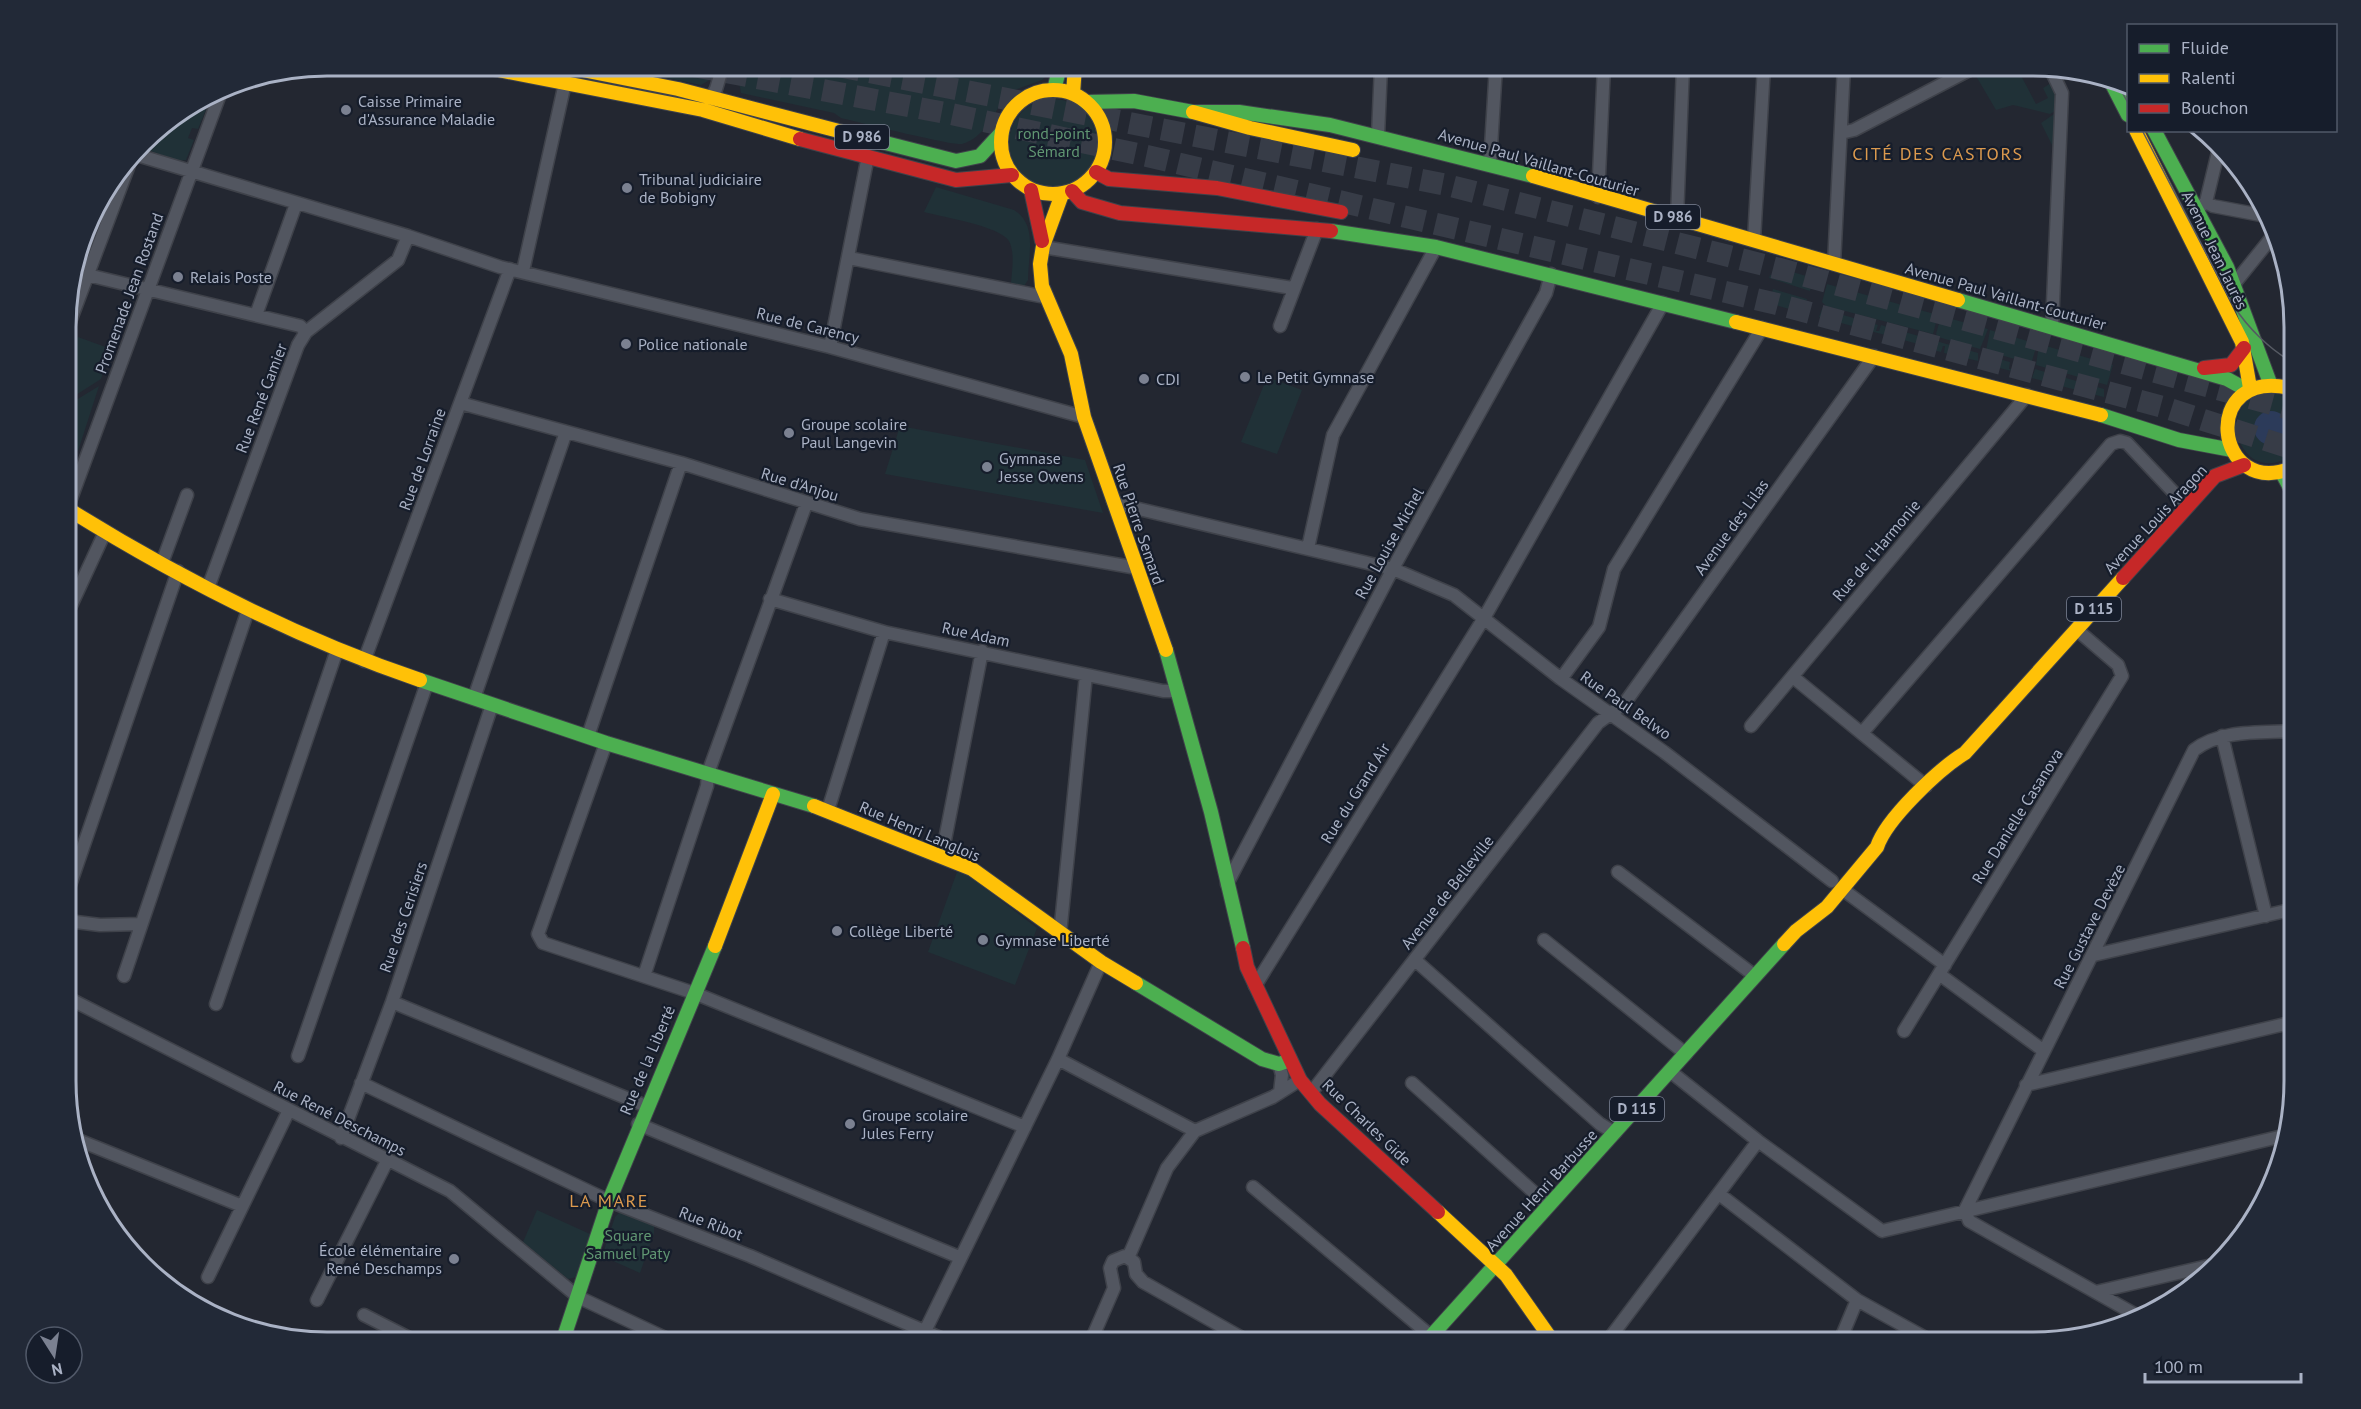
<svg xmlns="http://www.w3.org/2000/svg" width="2361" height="1409" viewBox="0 0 2361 1409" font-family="'PT Sans',sans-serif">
<rect width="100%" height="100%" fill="#232731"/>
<path fill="#203137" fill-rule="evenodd" d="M 608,66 L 710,66 L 713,78 L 701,85 Z
M 736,66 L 1052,66 L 1051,71 L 1042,80 L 1006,93 C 997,111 983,139 962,144 C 953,146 858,122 841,118 L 834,113 L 741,93 Z
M 1995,66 L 2016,66 L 2036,104 L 2048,98 L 2043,88 L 2051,83 L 2056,92 L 2057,110 L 2050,114 L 2013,105 L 1996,110 L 1976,76 Z
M 212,95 L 198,129 L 192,128 L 188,138 L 194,140 L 186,160 L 179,161 L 142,148 L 155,131 Z
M1009 143a44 44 0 1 1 88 0a44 44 0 1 1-88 0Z
M 2057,112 L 2054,147 L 2053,147 L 2041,123 Z
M 936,187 L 1014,210 C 1038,225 1028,255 1028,280 L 1024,286 L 1011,283 C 1012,271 1015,252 1009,241 C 1000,226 942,217 924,212 Z
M 1779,268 L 1813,278 L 1810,291 L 1769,278 L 1770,275 L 1776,276 Z
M 1827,284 L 1938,315 L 1933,334 L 1826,306 L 1822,302 Z
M 1773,289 L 1807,299 L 1803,313 L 1769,303 Z
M 1822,309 L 1878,325 L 1876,331 L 1879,331 L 1881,325 L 1929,339 L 1929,347 L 1819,317 Z
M 1941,316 L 1988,329 L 1980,349 L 1938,337 L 1936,334 Z
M 1990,330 L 2037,344 L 2032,361 L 2029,363 L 1986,351 Z
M 78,337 L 111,349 L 101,379 L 68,400 L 68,362 Z
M 1936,341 L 1978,353 L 1978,361 L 1944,353 L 1945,346 L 1943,346 L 1941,352 L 1933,350 Z
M 2039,344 L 2113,365 L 2107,385 L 2036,365 Z
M 1985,355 L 2010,362 L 2009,369 L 2012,369 L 2013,363 L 2028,367 L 2028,375 L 1983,364 L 1982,357 Z
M 2035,369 L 2104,389 L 2104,397 L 2079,391 L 2080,385 L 2078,384 L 2076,390 L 2032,378 Z
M 1267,377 L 1302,390 L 1277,454 L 1241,442 Z
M 99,386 L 78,451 L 68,447 L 68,405 Z
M 2276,393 L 2294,402 L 2294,453 C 2239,496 2207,390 2276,393 ZM 2286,419 L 2288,430 L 2279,443 L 2268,445 L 2258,439 Z
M 900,426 L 1085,460 L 1103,513 L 885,474 Z
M 957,872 L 969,876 L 1037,928 L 1015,985 L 928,952 Z
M 537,1210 L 590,1234 L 577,1277 L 568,1279 L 523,1242 Z
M 620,1212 L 654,1226 L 654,1233 L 640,1273 L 602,1256 L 615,1217 Z"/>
<path fill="#2c3b5a" d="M2254 428a17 17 0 1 1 34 0a17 17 0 1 1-34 0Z"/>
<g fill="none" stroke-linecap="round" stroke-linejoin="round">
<path stroke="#373c47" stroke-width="22" stroke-dasharray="22 11" stroke-linecap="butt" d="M 693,66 L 951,114 L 1147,156 L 1777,304 L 2163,407 L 2294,449
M 838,66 L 1447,185 L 1780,269 L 2294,410"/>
<g stroke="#3f424a" stroke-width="15">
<path id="street" d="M 2050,68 L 2062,93 L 2052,326
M 708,103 L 716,89 L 723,66
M 1841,133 L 1854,130 L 1977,66
M 1378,135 L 1381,66
M 137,155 L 408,236
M 1490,163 L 1496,66
M 1598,197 L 1604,66
M 2206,202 L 2213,206 L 2266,216
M 2196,210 L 2206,202 L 2220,144
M 1677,218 L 1683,66
M 1754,240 L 1764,66
M 1043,247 L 1292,288
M 849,258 L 1045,297
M 1834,264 L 1844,66
M 523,271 L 565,83
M 75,272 L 300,326 L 306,332
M 2234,284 L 2272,237
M 256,315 L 296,204
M 1280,326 L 1317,229
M 68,327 L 129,165
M 830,347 L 868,156
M 460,403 L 681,463 L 860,519 L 1137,568
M 1113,501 L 1126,506 L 1393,569 L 1454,595 L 1561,679 L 1664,752 L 1832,881
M 68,507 L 222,89
M 1308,548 L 1333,435 L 1436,247
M 162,563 L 187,495
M 208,588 L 298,345 L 306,332 L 398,260 L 408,236 L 500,267 L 830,347 L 1084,417
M 770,599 L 884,632 L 1163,691 L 1177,691
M 68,612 L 105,532
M 364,661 L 510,269
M 1793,677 L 1926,786
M 1561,679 L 1599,627 L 1614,569 L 1762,328
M 474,698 L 566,432
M 1751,726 L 2027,395
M 1862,733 L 2111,444 L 2120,441 L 2127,443 L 2179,498
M 588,736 L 681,463
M 2222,736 L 2266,916
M 606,743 L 538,934 L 543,943 L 694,993 L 1025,1127
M 828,810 L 884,632
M 942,855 L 982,651
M 1618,872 L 1755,976
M 1227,884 L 1397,561 L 1546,293 L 1551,274
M 1842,889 L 1945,965
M 68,891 L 178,571
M 68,921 L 100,925 L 141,924
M 1060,934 L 1086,675
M 1544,940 L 1686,1054
M 2094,955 L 2294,909
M 1415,960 L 1600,1124 L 1615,1133
M 1939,974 L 2044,1051
M 124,976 L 248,610
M 644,976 L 707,786 L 708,773 L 806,504
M 1255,986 L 1484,618 L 1663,303
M 68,998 L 450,1191 L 578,1297 L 676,1343
M 392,1002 L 646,1106
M 216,1004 L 337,650
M 1904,1031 L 2122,676 L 2118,665 L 2076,629
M 298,1056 L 427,683
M 1058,1059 L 1195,1131
M 1279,1064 L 1282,1075 L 1280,1092
M 1671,1072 L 1758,1141 L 1882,1231 L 2283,1136
M 361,1083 L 609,1201 L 750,1256 L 952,1343
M 1412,1083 L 1548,1205
M 2026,1085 L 2294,1022
M 1311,1093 L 1598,723 L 1624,704 L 1874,356
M 638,1124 L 959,1257
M 341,1138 L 392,1002 L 492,705
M 78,1140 L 242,1206
M 1253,1187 L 1431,1336
M 1719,1194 L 1857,1300 L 1933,1342
M 1965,1210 L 2194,750 C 2221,729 2261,733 2294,731
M 1965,1210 L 1969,1221 L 2138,1316
M 1128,1258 L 1167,1168 L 1195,1131 L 1273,1097 L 1300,1080
M 208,1277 L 289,1110
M 2096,1292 L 2221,1263
M 317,1300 L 387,1161
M 364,1315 L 419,1343
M 926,1329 L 1058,1059 L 1101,962
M 1090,1343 L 1114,1288 L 1110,1268 L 1113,1261 L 1125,1256 L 1134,1262 L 1136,1274 L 1143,1282 L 1251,1343
M 1606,1343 L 1758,1141
M 1839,1343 L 1857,1300"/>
</g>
<g stroke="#3f424a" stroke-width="16">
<path id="fast" d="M 2109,78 L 2128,115
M 1054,90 L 1060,66
M 1086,102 L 1134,101 L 1193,112 L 1239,112 L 1330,125 L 1533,176
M 2154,130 L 2227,267 L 2270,383
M 858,136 L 956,161 L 980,156 L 1002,132
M 1331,231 L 1436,247 L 1736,322
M 1958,300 L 2227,379 L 2247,390
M 2101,415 L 2179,440 L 2232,450
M 2282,473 L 2294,495
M 1166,650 L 1211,812 L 1243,948
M 420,680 L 606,743 L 814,806
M 1136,983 L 1262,1059 L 1279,1064 L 1290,1060
M 562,1343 L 609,1201 L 715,946
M 1425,1343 L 1784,944"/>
</g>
<g stroke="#3f424a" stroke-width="16">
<path id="slow" d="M 478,66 L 703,110 L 800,139
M 562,66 L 678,89 L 858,136
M1001 142a52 52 0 1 1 104 0a52 52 0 1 1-104 0Z
M 1073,94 L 1075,66
M 1193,112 L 1250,128 L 1353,150
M 2136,130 L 2242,342 L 2250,388
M 1533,176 L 1958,300
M 1062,194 L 1043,246 L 1040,264 L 1042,286 L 1071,354 L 1084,417 L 1166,650
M 1736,322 L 2101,415
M 2294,389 C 2197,363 2214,503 2294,467
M 68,509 C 179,578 296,638 420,680
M 814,806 L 972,869 L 1101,962 L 1136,983
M 1784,944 L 1796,931 L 1827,907 L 1877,847 C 1886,819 1939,769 1965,753 L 2123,578
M 715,946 L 773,794
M 1438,1212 L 1506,1275 L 1554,1343"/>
</g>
<g stroke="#3f424a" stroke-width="16">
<path id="jam" d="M 800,139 L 956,180 L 1012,175
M 1096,172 L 1109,179 L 1217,188 L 1341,212
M 1031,190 L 1042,241
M 1072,191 L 1082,202 L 1120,213 L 1331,231
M 2204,368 L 2231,365 L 2244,348
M 2123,578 L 2215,476 L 2244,465
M 1243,948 L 1247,967 L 1300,1080 L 1320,1104 L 1438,1212"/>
</g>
<use href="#street" stroke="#525660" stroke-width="12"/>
<use href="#fast" stroke="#4caf50" stroke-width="14"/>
<use href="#slow" stroke="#ffc107" stroke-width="14"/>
<use href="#jam" stroke="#c62828" stroke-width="14"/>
<path stroke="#565a63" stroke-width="1.5" d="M 2116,81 L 2128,103
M 2142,130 L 2233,305 C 2248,328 2270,350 2294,363"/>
</g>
<g fill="#7b8191" stroke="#161d2b" stroke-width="2">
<circle cx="346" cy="110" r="6"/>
<circle cx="627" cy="188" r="6"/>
<circle cx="178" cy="277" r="6"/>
<circle cx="626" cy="344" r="6"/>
<circle cx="1245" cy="377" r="6"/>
<circle cx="1144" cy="379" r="6"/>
<circle cx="789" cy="433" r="6"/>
<circle cx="987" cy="467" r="6"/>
<circle cx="837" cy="931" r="6"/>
<circle cx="983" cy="940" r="6"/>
<circle cx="850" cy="1124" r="6"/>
<circle cx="454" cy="1259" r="6"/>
</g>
<g text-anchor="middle" stroke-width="4.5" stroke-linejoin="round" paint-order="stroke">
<g fill="#161d2b" stroke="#7e8597" stroke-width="1.5">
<rect x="835" y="125" width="54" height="24" rx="4.5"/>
<rect x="1646" y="205" width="54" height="24" rx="4.5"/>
<rect x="2067" y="597" width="54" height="24" rx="4.5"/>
<rect x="1610" y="1097" width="54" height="24" rx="4.5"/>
</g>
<g font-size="15" font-weight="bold" fill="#aab2c5">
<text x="862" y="142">D 986</text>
<text x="1673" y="222">D 986</text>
<text x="2094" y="614">D 115</text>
<text x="1637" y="1114">D 115</text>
</g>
<g font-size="16" fill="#aab2c5" stroke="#161d2b" text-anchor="start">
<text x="358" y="107">Caisse Primaire<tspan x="358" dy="18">d'Assurance Maladie</tspan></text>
<text x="639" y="185">Tribunal judiciaire<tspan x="639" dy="18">de Bobigny</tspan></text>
<text x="190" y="283">Relais Poste</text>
<text x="638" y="350">Police nationale</text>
<text x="1257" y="383">Le Petit Gymnase</text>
<text x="1156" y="385">CDI</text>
<text x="801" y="430">Groupe scolaire<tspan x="801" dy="18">Paul Langevin</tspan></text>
<text x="999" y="464">Gymnase<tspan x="999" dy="18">Jesse Owens</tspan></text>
<text x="849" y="937">Collège Liberté</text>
<text x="995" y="946">Gymnase Liberté</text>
<text x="862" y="1121">Groupe scolaire<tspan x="862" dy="18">Jules Ferry</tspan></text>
<text x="442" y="1256" text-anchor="end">École élémentaire<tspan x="442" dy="18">René Deschamps</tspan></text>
</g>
<g font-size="16" fill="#609672" stroke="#161d2b">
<text x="1054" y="139">rond-point<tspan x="1054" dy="18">Sémard</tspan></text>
<text x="628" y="1241">Square<tspan x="628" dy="18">Samuel Paty</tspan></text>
</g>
<g font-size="16" fill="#aab2c5" stroke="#161d2b">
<text transform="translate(1539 162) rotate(16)" y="6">Avenue Paul Vaillant-Couturier</text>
<text transform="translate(2215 250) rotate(64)" y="6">Avenue Jean Jaurès</text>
<text transform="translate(129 293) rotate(-70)" y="6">Promenade Jean Rostand</text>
<text transform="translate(2006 296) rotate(16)" y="6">Avenue Paul Vaillant-Couturier</text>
<text transform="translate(808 325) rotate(14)" y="6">Rue de Carency</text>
<text transform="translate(261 398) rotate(-69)" y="6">Rue René Camier</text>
<text transform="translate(422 459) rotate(-70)" y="6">Rue de Lorraine</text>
<text transform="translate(800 484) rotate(17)" y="6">Rue d'Anjou</text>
<text transform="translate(2155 519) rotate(-47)" y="6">Avenue Louis Aragon</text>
<text transform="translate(1139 524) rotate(71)" y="6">Rue Pierre Semard</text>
<text transform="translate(1731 527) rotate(-54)" y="6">Avenue des Lilas</text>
<text transform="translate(1389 543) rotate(-61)" y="6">Rue Louise Michel</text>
<text transform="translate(1876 550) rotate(-50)" y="6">Rue de l'Harmonie</text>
<text transform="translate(976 634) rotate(12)" y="6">Rue Adam</text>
<text transform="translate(1626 705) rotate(35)" y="6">Rue Paul Belwo</text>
<text transform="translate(1355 793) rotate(-58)" y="6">Rue du Grand Air</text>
<text transform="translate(2017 816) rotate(-58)" y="6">Rue Danielle Casanova</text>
<text transform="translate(920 831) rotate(23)" y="6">Rue Henri Langlois</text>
<text transform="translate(1447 892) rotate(-52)" y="6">Avenue de Belleville</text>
<text transform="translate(403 917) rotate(-71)" y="6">Rue des Cerisiers</text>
<text transform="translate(2089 926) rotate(-63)" y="6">Rue Gustave Devèze</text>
<text transform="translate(647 1060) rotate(-67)" y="6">Rue de la Liberté</text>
<text transform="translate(340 1118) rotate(27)" y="6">Rue René Deschamps</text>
<text transform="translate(1367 1122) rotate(44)" y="6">Rue Charles Gide</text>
<text transform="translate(1541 1190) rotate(-48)" y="6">Avenue Henri Barbusse</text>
<text transform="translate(711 1223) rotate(21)" y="6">Rue Ribot</text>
</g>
<g font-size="18" letter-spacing="1.5" fill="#dc9a4e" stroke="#161d2b">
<text x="1938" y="160">CITÉ DES CASTORS</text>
<text x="609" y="1207">LA MARE</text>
</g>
</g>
<path d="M0 0H2361V1409H0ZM327 76H2033A251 251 0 0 1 2284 327V1081A251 251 0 0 1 2033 1332H327A251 251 0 0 1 76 1081V327A251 251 0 0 1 327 76Z" fill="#222937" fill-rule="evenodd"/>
<path fill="none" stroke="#aab2c5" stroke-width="3" d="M327 76H2033A251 251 0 0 1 2284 327V1081A251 251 0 0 1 2033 1332H327A251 251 0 0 1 76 1081V327A251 251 0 0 1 327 76Z"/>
<rect x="2127" y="24" width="210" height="108" fill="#161d2b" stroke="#515969" stroke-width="1.5"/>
<rect x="2139" y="44" width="30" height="9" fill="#4caf50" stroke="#515969" stroke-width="1.5"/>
<text x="2181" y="54" font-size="18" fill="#aab2c5">Fluide</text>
<rect x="2139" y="74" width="30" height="9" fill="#ffc107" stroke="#515969" stroke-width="1.5"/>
<text x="2181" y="84" font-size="18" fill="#aab2c5">Ralenti</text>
<rect x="2139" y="104" width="30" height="9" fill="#c62828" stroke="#515969" stroke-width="1.5"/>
<text x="2181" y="114" font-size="18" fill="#aab2c5">Bouchon</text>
<g transform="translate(54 1355) rotate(168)"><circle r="28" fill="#161d2b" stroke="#515969" stroke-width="1.5"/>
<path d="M0-4.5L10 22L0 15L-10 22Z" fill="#7b8191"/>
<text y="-9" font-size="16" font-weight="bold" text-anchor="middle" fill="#aab2c5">N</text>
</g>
<path d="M2145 1373v9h156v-9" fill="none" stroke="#aab2c5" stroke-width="3"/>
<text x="2154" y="1373" font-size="18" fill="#aab2c5" stroke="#161d2b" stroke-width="4.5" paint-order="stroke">100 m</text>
</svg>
